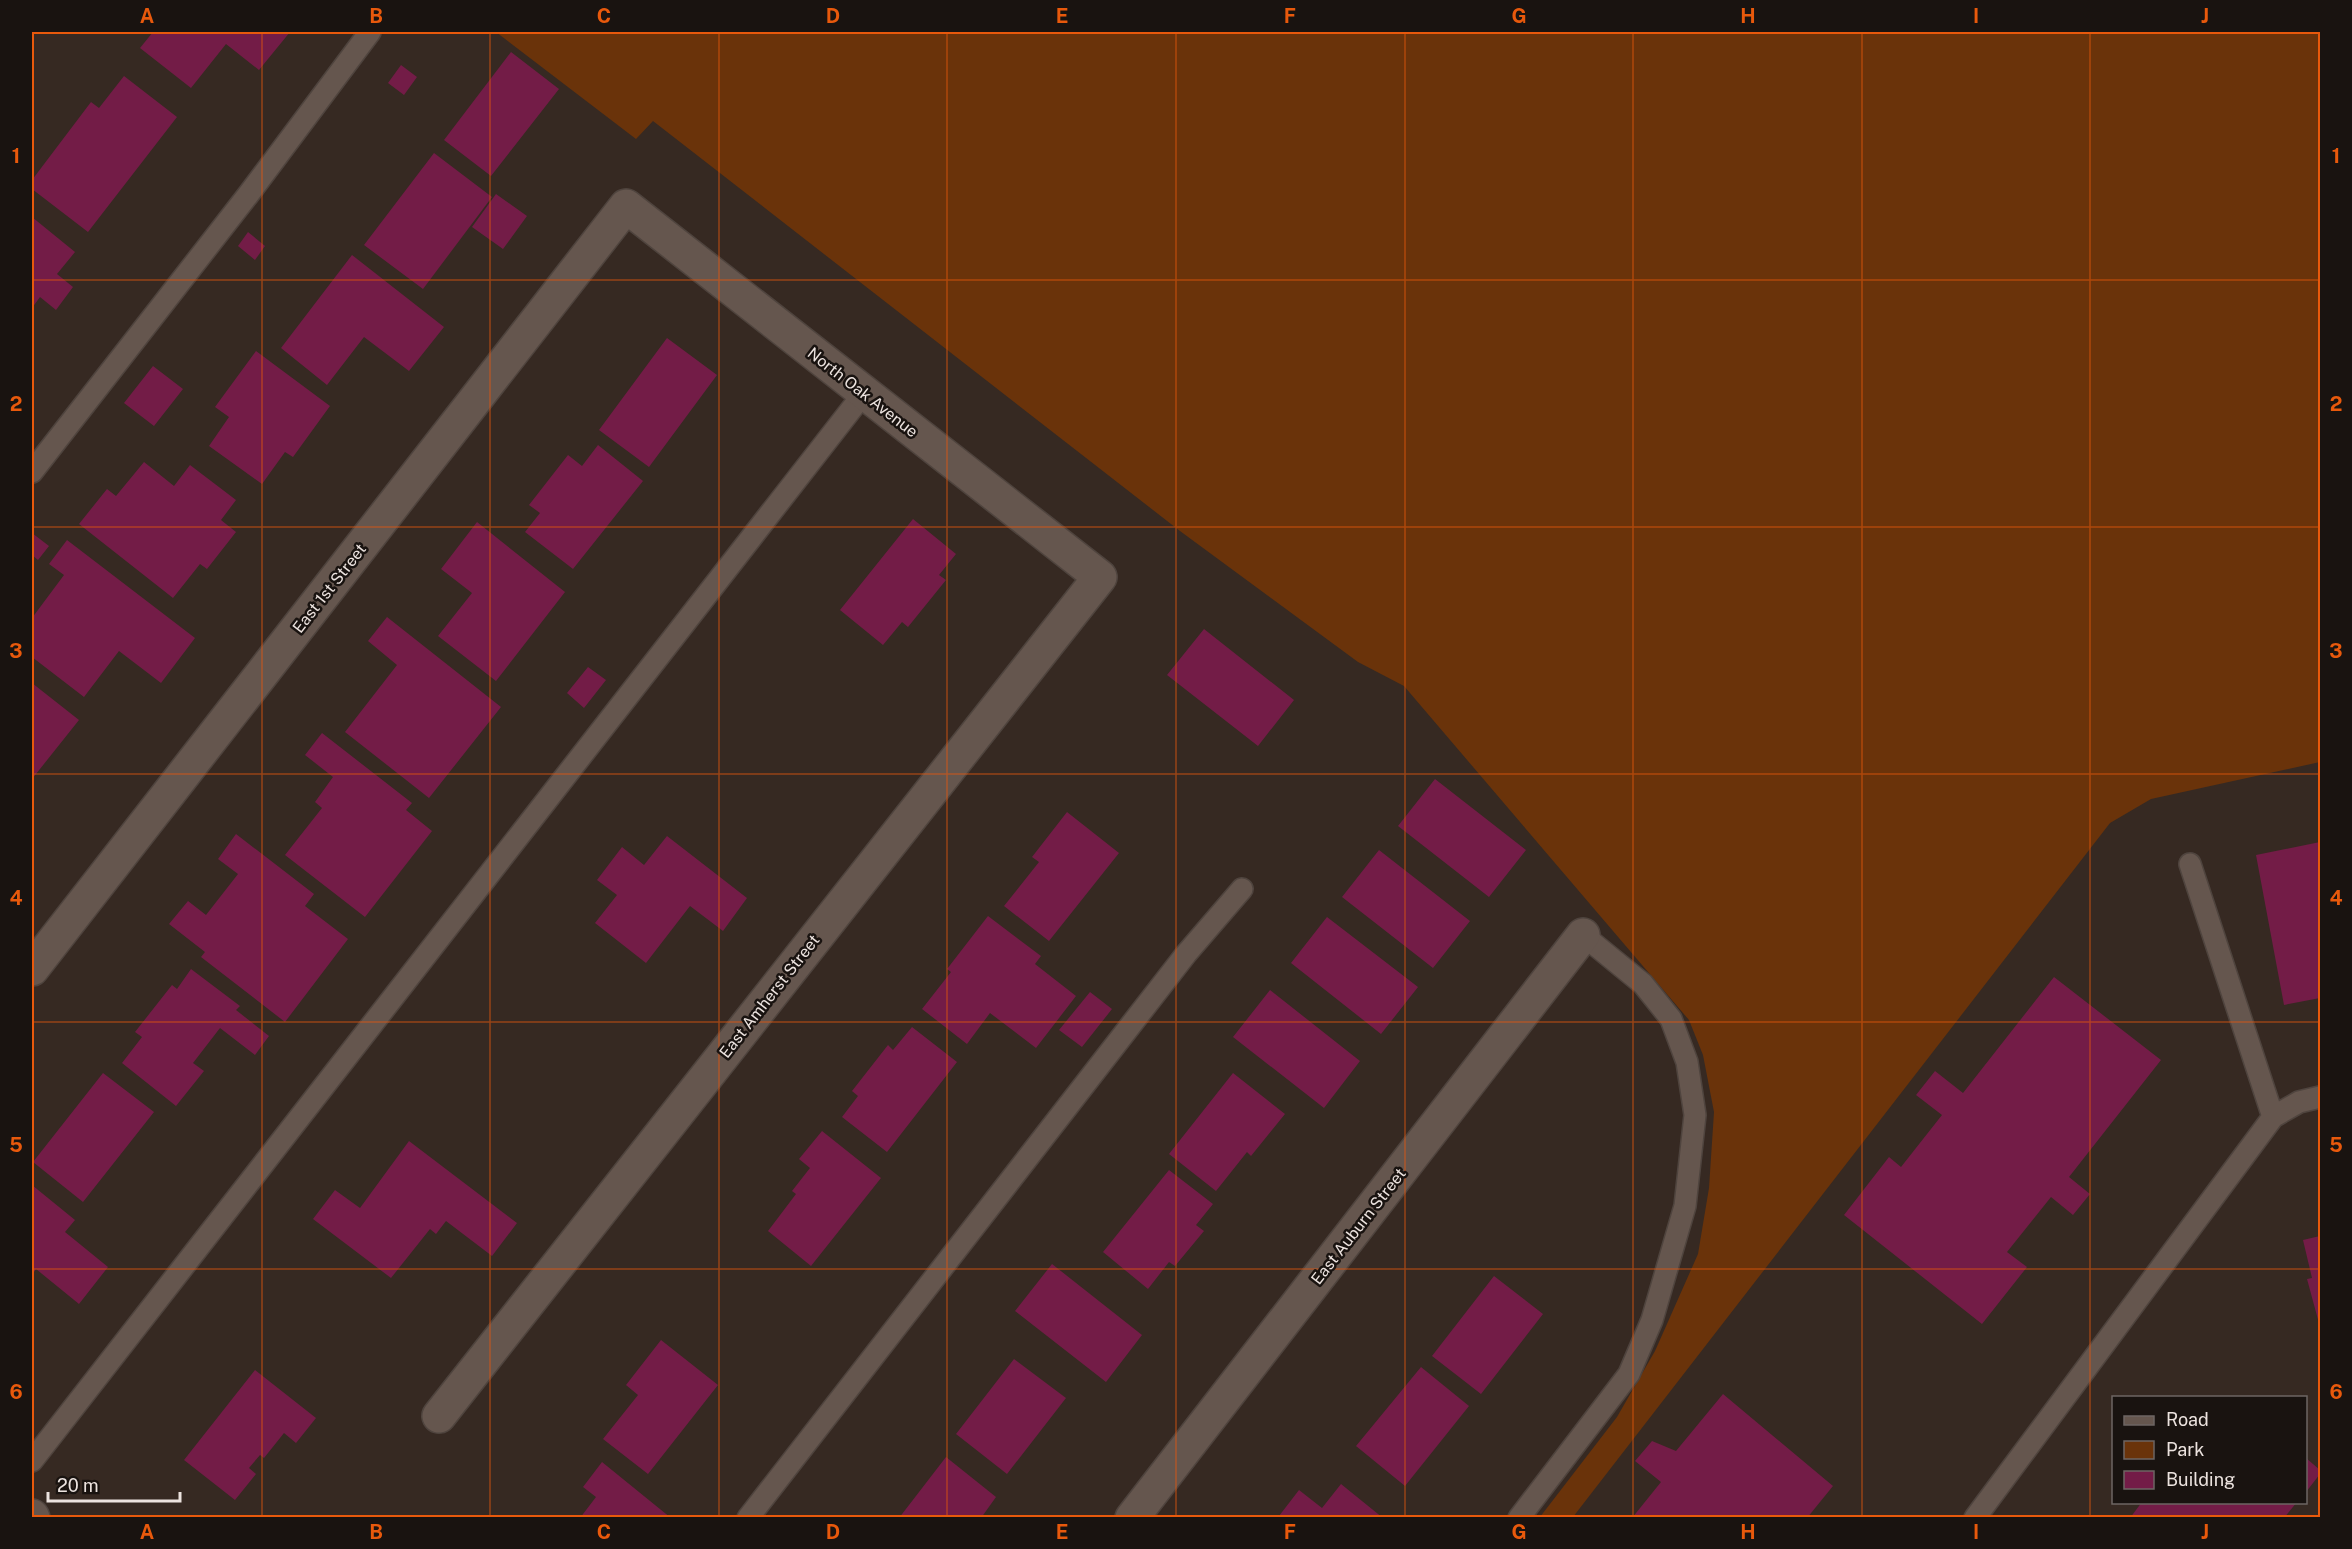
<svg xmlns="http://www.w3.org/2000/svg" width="2352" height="1549" viewBox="0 0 2352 1549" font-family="'Public Sans',sans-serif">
<rect width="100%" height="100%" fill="#362922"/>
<path fill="#6a330a" d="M 496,32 L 2320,32 L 2320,762 L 2151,799 L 2110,823 L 1573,1517 L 1540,1517 L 1617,1417 L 1655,1351 L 1698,1254 L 1709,1188 L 1714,1112 L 1703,1055 L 1689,1020 L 1404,686 L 1358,662 L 1180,531 L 653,121 L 636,139 Z"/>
<path fill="#731c47" d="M 153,32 L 290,32 L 259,70 L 226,44 L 191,88 L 140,48 Z
M 511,52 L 559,89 L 491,176 L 444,140 Z
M 401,65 L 417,77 L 404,95 L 388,83 Z
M 124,76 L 177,117 L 88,232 L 32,189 L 32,180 L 91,102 L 99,108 Z
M 434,153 L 492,197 L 423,289 L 364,245 Z
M 496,194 L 527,216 L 503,249 L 472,227 Z
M 32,217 L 75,252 L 57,274 L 73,287 L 56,310 L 40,297 L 32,308 Z
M 248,232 L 265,246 L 255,260 L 238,246 Z
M 352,255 L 444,327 L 409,371 L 364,337 L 327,385 L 281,348 Z
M 667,338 L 717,375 L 649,467 L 599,430 Z
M 256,351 L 330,406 L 293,457 L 285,452 L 262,484 L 209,446 L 229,417 L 215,407 Z
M 153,366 L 183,389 L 154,426 L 124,403 Z
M 598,445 L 643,481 L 573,569 L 525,532 L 540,513 L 529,505 L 568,455 L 582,466 Z
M 144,462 L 174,486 L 190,465 L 236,500 L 221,520 L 236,532 L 207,569 L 200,564 L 173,598 L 79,524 L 107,489 L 116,496 Z
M 913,519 L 956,554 L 939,575 L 946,580 L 908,627 L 902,622 L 883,645 L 840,610 Z
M 477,522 L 565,592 L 496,681 L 438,636 L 472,593 L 441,569 Z
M 32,533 L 49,546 L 38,560 L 32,555 Z
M 67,540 L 195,638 L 161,683 L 119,651 L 84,697 L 32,657 L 32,618 L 64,575 L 49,564 Z
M 387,617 L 501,707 L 429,798 L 345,732 L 397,665 L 368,641 Z
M 1204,629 L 1294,700 L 1258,746 L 1167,675 Z
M 588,667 L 606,680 L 584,708 L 567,693 Z
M 32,683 L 79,720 L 32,779 Z
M 322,733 L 412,803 L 406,810 L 432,831 L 365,917 L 285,855 L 322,808 L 315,802 L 333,777 L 305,755 Z
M 1435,779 L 1526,850 L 1489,897 L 1398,826 Z
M 1067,812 L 1119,853 L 1049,941 L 1004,906 L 1039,862 L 1032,857 Z
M 236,834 L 314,894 L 305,906 L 348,939 L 285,1022 L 201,957 L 205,952 L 169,924 L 188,901 L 206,915 L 238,874 L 218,859 Z
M 667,836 L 747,898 L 723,931 L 690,906 L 646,963 L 595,923 L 617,895 L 597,880 L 622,847 L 644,865 Z
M 2320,842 L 2320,998 L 2284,1005 L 2256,855 Z
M 1379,850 L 1470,921 L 1433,968 L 1342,897 Z
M 988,916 L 1041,956 L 1035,964 L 1076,996 L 1036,1048 L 990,1013 L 967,1044 L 922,1009 L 951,972 L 947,969 Z
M 1327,917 L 1418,987 L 1381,1034 L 1291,963 Z
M 191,969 L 240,1006 L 236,1010 L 269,1036 L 255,1055 L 220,1028 L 193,1063 L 204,1071 L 176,1106 L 122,1063 L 142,1037 L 135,1032 L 172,985 L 177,989 Z
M 2054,977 L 2161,1060 L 2069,1177 L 2090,1194 L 2073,1215 L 2051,1197 L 2007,1252 L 2027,1267 L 1982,1324 L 1844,1215 L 1889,1157 L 1901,1167 L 1942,1115 L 1916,1095 L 1935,1071 L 1963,1093 Z
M 1270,990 L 1360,1061 L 1324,1108 L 1233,1037 Z
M 1090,992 L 1112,1009 L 1082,1047 L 1059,1030 Z
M 912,1027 L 957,1062 L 887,1152 L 842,1117 L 858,1096 L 852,1091 L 888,1045 L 893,1050 Z
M 103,1073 L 154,1112 L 83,1202 L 33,1162 Z
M 1233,1073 L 1285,1114 L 1251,1156 L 1247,1152 L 1216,1191 L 1169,1154 Z
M 822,1131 L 881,1178 L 811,1266 L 768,1231 L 796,1194 L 792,1191 L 810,1168 L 799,1159 Z
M 409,1141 L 517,1223 L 492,1256 L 446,1221 L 436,1234 L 430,1229 L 391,1278 L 313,1219 L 335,1190 L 360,1208 Z
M 1169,1170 L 1213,1204 L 1196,1225 L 1204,1231 L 1175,1266 L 1169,1262 L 1148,1289 L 1103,1252 Z
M 32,1185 L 75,1220 L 65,1232 L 108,1267 L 79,1304 L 36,1269 L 32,1275 Z
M 2320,1236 L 2320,1327 L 2307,1279 L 2312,1278 L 2303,1240 Z
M 1052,1264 L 1142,1335 L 1106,1382 L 1015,1311 Z
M 1494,1276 L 1543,1314 L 1481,1394 L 1432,1356 Z
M 661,1340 L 718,1385 L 648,1474 L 603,1439 L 638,1395 L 626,1385 Z
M 1014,1359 L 1066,1398 L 1007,1474 L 956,1434 Z
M 1421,1367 L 1469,1406 L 1405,1486 L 1356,1446 Z
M 255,1370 L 316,1418 L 296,1443 L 284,1433 L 264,1458 L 260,1455 L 249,1468 L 256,1474 L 235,1500 L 184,1460 Z
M 1723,1394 L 1833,1486 L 1807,1518 L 1632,1518 L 1661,1482 L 1635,1461 L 1652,1441 L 1676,1451 Z
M 946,1457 L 996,1497 L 981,1518 L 899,1518 Z
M 2306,1458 L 2320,1470 L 2320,1474 L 2306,1492 Z
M 602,1462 L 671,1518 L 580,1518 L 596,1497 L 583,1487 Z
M 1341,1484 L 1383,1518 L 1279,1516 L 1299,1490 L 1322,1508 Z
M 2142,1502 L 2297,1502 L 2284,1518 L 2130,1518 Z"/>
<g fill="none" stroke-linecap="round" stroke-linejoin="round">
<g stroke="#4f443e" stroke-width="24">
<path id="lane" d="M 32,472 L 248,195 L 370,32
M 2190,864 L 2273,1117
M 32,1461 L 864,393
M 748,1518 L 1186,954 L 1242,889
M 1519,1518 L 1629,1374 L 1652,1320 L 1685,1206 L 1695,1115 L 1687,1062 L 1671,1019 L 1643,984 L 1583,935
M 1975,1518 L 2273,1117 L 2299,1102 L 2320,1097"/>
</g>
<g stroke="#4f443e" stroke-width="36">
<path id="street" d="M 32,969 L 626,206 L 1100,577 L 439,1416
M 1132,1518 L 1583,935"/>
</g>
<g stroke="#4f443e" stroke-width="36">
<path id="secondary" d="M 32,1516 L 33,1518"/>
</g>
<use href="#lane" stroke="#65564e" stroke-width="21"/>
<use href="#street" stroke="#65564e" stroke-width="33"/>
<use href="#secondary" stroke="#65564e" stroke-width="33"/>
</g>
<path fill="none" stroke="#e8590c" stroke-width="1.5" stroke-opacity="0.55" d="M 262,32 L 262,1518M 490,32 L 490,1518M 719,32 L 719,1518M 947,32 L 947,1518M 1176,32 L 1176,1518M 1405,32 L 1405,1518M 1633,32 L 1633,1518M 1862,32 L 1862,1518M 2090,32 L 2090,1518M 32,280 L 2320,280M 32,527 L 2320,527M 32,774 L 2320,774M 32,1022 L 2320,1022M 32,1269 L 2320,1269"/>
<g text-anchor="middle" stroke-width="5" stroke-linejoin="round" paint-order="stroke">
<g font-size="16" fill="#ece3df" stroke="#191310">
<text transform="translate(863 392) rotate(38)" y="6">North Oak Avenue</text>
<text transform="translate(329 588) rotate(-52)" y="6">East 1st Street</text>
<text transform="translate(769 996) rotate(-52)" y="6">East Amherst Street</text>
<text transform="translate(1358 1226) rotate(-52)" y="6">East Auburn Street</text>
</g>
</g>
<rect width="2352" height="1549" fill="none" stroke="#191310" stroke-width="66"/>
<rect x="2112" y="1396" width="195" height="108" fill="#191310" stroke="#6d6663" stroke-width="1.5"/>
<rect x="2124" y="1416" width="30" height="9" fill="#65564e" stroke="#6d6663" stroke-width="1.5"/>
<text x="2166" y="1426" font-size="18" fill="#ece3df">Road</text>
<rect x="2124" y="1441" width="30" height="18" fill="#6a330a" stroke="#6d6663" stroke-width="1.5"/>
<text x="2166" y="1456" font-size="18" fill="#ece3df">Park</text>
<rect x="2124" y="1471" width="30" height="18" fill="#731c47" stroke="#6d6663" stroke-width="1.5"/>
<text x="2166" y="1486" font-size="18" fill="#ece3df">Building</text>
<path d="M48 1492v9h132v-9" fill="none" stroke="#ece3df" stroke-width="3"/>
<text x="57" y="1492" font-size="18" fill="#ece3df" stroke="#191310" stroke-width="4.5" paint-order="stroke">20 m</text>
<rect x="33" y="33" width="2286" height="1483" fill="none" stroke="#e8590c" stroke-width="2"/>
<g font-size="20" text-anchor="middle" font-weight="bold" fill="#e8590c">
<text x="147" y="23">A</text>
<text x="376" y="23">B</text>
<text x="604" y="23">C</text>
<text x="833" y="23">D</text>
<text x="1062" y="23">E</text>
<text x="1290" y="23">F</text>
<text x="1519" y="23">G</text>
<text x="1748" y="23">H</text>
<text x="1976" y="23">I</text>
<text x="2205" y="23">J</text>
<text x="16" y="163">1</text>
<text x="2336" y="163">1</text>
<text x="16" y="411">2</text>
<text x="2336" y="411">2</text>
<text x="16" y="658">3</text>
<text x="2336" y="658">3</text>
<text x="16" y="905">4</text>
<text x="2336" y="905">4</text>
<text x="16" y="1152">5</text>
<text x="2336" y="1152">5</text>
<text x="16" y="1399">6</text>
<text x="2336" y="1399">6</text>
<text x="147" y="1539">A</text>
<text x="376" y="1539">B</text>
<text x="604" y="1539">C</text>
<text x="833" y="1539">D</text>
<text x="1062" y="1539">E</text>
<text x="1290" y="1539">F</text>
<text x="1519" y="1539">G</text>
<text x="1748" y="1539">H</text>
<text x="1976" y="1539">I</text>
<text x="2205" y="1539">J</text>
</g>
</svg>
